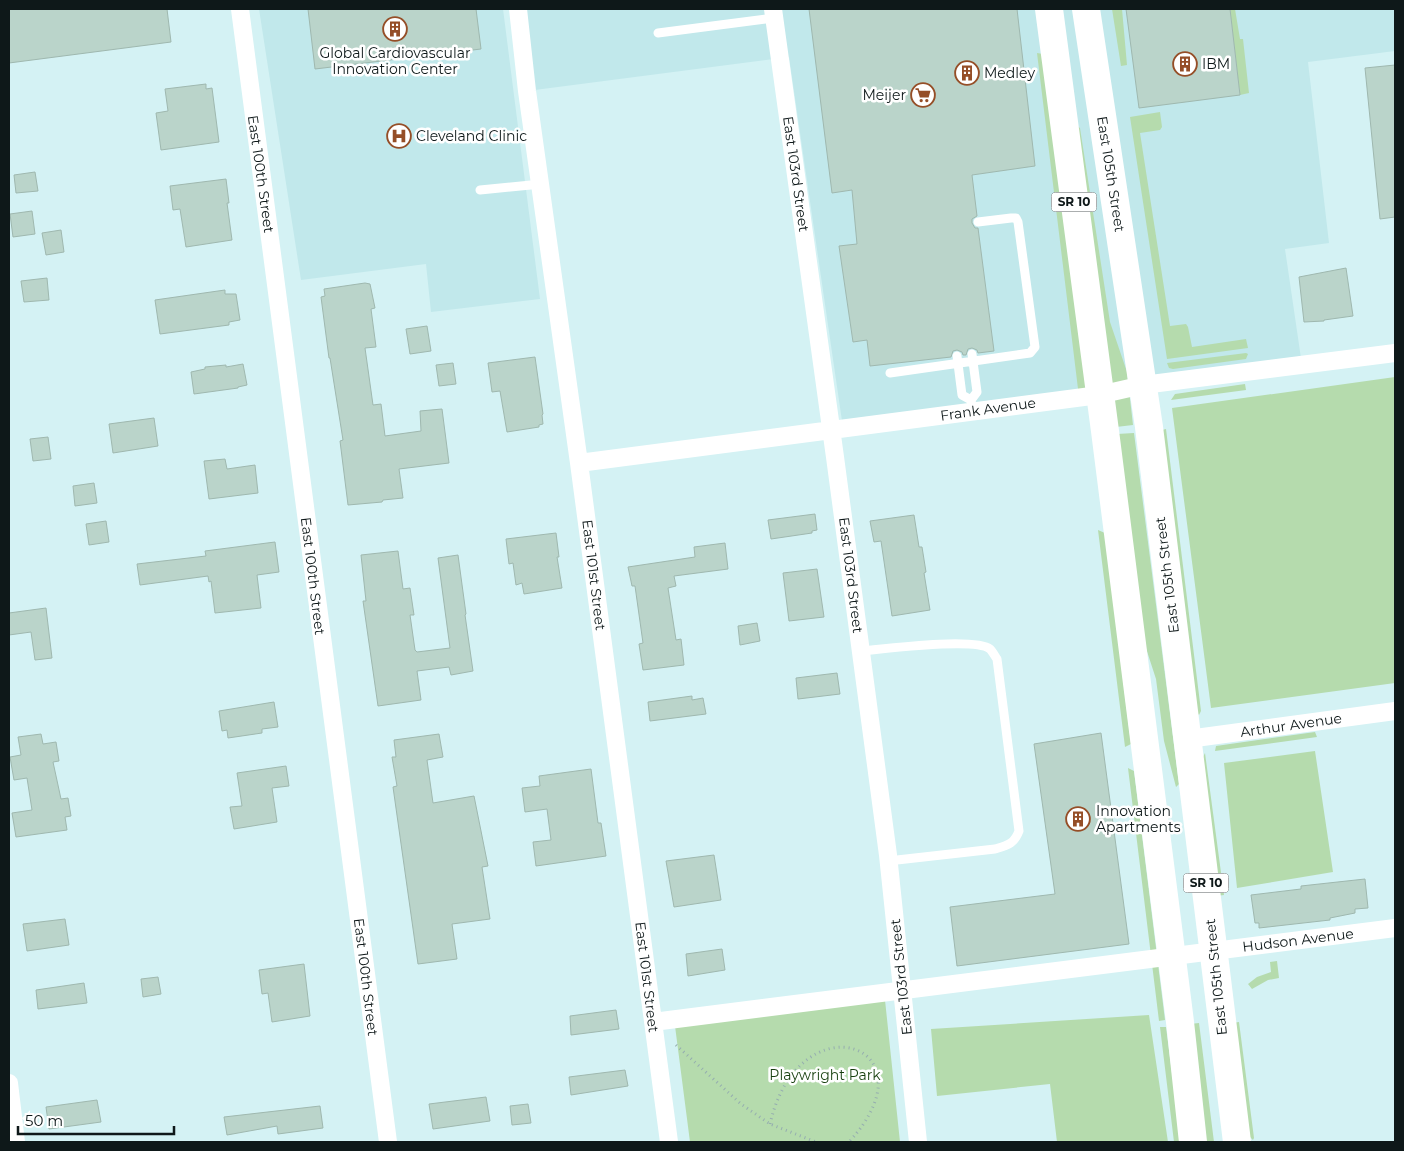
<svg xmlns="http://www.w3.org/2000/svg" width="1404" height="1151" viewBox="0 0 1404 1151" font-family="Montserrat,sans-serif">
<rect width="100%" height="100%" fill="#d4f2f4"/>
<path fill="#c1e8eb" d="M 259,9 L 503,9 L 540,299 L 431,312 L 426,264 L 301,280 Z
M 518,9 L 1395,9 L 1395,51 L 1308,62 L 1329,243 L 1285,249 L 1302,365 L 1099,395 L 842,421 L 789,57 L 527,91 Z"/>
<path fill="#b5dbad" d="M 1112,9 L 1122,9 L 1127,65 L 1121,66 Z
M 1235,9 L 1240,39 L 1243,39 L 1249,93 L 1240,95 L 1230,10 Z
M 1037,53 L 1043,54 L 1087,393 L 1079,397 Z
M 1160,112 L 1162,127 L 1160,130 L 1140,133 L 1170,326 L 1186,324 L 1188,327 L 1192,347 L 1246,339 L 1248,348 L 1167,359 L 1130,117 Z
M 1077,126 L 1080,128 L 1110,322 L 1127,372 L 1133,425 L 1116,427 Z
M 1246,353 L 1248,354 L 1246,359 L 1173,369 L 1169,368 L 1167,363 Z
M 1395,377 L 1395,683 L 1211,708 L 1172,408 Z
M 1245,384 L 1246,390 L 1171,400 L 1175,394 Z
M 1166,429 L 1201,711 L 1199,715 L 1195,711 L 1162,430 Z
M 1134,433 L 1179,784 L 1176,787 L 1164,741 L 1156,679 L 1142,636 L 1117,434 Z
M 1098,530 L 1105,533 L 1131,744 L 1125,747 Z
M 1315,732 L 1317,737 L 1215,751 L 1216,746 Z
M 1315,751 L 1333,872 L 1237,888 L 1224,763 Z
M 1205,753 L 1224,895 L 1216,896 L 1203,757 Z
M 1128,768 L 1134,771 L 1165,1020 L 1159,1021 Z
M 1277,961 L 1279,978 L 1268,980 L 1252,989 L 1248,984 L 1257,977 L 1271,972 L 1270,962 Z
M 885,1000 L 900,1142 L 690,1142 L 675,1026 Z
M 1149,1015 L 1168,1142 L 1057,1142 L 1050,1084 L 937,1096 L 931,1029 Z
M 1239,1022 L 1254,1138 L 1253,1140 L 1250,1137 L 1232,1023 Z
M 1199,1023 L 1214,1142 L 1205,1142 L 1190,1024 Z
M 1160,1027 L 1166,1027 L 1181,1142 L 1174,1142 Z"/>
<path fill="#bad4ca" stroke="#9fb8af" d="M 9,9 L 167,9 L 171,42 L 9,63 Z
M 308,9 L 476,9 L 481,49 L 315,69 Z
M 809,9 L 1017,9 L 1035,166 L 972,175 L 977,216 L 972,219 L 972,223 L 975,228 L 978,228 L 994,351 L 978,353 L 977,350 L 972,348 L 968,349 L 966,355 L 963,355 L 962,352 L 957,350 L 953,351 L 951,357 L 870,366 L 867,340 L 853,342 L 839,246 L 857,244 L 852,190 L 832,193 Z
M 1126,9 L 1230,9 L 1240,95 L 1139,108 Z
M 1395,65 L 1395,217 L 1380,219 L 1365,68 Z
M 206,84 L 206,89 L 212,88 L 219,142 L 161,150 L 156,113 L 168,111 L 165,89 Z
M 35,172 L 38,191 L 16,193 L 14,175 Z
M 226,179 L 229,203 L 227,203 L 232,240 L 186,247 L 180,209 L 173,210 L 170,186 Z
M 32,211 L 35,234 L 13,237 L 10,214 Z
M 61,230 L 64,252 L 46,255 L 42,233 Z
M 1346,268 L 1353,316 L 1324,320 L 1324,321 L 1304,322 L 1299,277 Z
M 47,278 L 49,300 L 24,302 L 21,281 Z
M 365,283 L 370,284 L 375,308 L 371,309 L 376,347 L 365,348 L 373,405 L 381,404 L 385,436 L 421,431 L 420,411 L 442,409 L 449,463 L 399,469 L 403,498 L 383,500 L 382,502 L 348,505 L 340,441 L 343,440 L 330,358 L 329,358 L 321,297 L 325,296 L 324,289 Z
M 225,290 L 225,294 L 236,294 L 240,320 L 229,322 L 229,325 L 160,334 L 155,300 Z
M 427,326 L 431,351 L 410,354 L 406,329 Z
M 535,357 L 543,414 L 542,415 L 543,424 L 539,425 L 539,427 L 507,432 L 500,391 L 492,392 L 488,363 Z
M 453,363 L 456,384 L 439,386 L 436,365 Z
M 243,364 L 247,385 L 238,387 L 238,388 L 194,394 L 191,372 L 205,369 L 205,367 L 226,365 L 226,367 Z
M 154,418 L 158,446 L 113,453 L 109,424 Z
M 48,437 L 51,459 L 33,461 L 30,439 Z
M 225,459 L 227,469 L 255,465 L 258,493 L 209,499 L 204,461 Z
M 94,483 L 97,503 L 75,506 L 73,486 Z
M 815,514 L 817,530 L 812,531 L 812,533 L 771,539 L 768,520 Z
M 914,515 L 919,547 L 922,547 L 926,572 L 924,573 L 930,610 L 892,616 L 881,541 L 874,542 L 870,521 Z
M 106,521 L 109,542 L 89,545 L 86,524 Z
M 556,533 L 559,557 L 557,557 L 562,588 L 524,594 L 522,583 L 516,585 L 513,563 L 509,564 L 506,539 Z
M 275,542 L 279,572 L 257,575 L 261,608 L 215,613 L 211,581 L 209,582 L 208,576 L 140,585 L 137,564 L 206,556 L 205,551 Z
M 725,543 L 728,569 L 674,576 L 676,586 L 668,588 L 676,640 L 681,639 L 684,665 L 643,670 L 639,644 L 643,643 L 635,586 L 632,586 L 628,567 L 695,557 L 694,547 Z
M 398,551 L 403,589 L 410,588 L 414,615 L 410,615 L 415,650 L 417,652 L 450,648 L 438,558 L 458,555 L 466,614 L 465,615 L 473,671 L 451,675 L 449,667 L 417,671 L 421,700 L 378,706 L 363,601 L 366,601 L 361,555 Z
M 817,569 L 824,617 L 789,621 L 783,573 Z
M 46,608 L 52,658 L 35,660 L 31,632 L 9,635 L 9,613 Z
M 757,623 L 760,641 L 740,645 L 738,626 Z
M 837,673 L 840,694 L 798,699 L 796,678 Z
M 692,696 L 692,700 L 703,698 L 706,714 L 650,721 L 648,702 Z
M 274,702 L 278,727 L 262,729 L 262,733 L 228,738 L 227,730 L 222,731 L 219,711 Z
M 1101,733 L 1129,944 L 957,966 L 950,907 L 1055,894 L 1034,744 Z
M 41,734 L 43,744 L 56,742 L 59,761 L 53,762 L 61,799 L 68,798 L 71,816 L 65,817 L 67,830 L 16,837 L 12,813 L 32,810 L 27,778 L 14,780 L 10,757 L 21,755 L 18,737 Z
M 439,734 L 443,757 L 427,760 L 433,803 L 474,796 L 488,866 L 482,867 L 490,919 L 452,924 L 457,959 L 418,964 L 393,787 L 397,786 L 392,757 L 396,757 L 394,740 Z
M 286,766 L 289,786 L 272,788 L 277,822 L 234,829 L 230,807 L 242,806 L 237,773 Z
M 591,769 L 598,823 L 601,823 L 606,856 L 536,866 L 533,842 L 551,840 L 547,809 L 525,812 L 522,788 L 540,786 L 539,776 Z
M 714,855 L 721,900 L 674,907 L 666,861 Z
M 1365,879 L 1368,908 L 1355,909 L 1355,913 L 1330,918 L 1330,920 L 1259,928 L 1259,923 L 1255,923 L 1251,895 L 1301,889 L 1301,886 Z
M 65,919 L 69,945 L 27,951 L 23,924 Z
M 722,949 L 725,970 L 688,976 L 686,954 Z
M 304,964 L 310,1016 L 272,1022 L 268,993 L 262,994 L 259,970 Z
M 158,977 L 161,994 L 143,997 L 141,979 Z
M 84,983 L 87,1003 L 38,1009 L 36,990 Z
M 616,1010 L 619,1029 L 571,1035 L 570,1016 Z
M 625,1070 L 628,1086 L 571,1095 L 569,1077 Z
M 486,1097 L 490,1121 L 433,1129 L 429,1104 Z
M 97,1100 L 101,1122 L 49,1129 L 46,1107 Z
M 528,1104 L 531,1123 L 512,1125 L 510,1106 Z
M 320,1106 L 323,1128 L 278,1134 L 277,1126 L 227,1135 L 224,1117 Z"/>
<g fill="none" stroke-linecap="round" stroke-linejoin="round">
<path stroke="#95adaf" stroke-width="3" stroke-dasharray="1 4" stroke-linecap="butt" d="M 676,1045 L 741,1104 L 770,1124 L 816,1142
M 770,1124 C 799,997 938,1045 849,1142"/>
<path stroke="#fff" stroke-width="9" d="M 658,33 L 774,18
M 480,190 L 541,184
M 972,354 L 977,392 L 971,400 L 973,411
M 957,356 L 962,395 L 971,400
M 890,373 L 1030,353 L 1035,347 L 1018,222 L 1016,218 L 1011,218 L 978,222
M 861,651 C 883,649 975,637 990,649 C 992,651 995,656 997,659 L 1019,831 C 1014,844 1008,845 995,849 L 888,861"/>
<path stroke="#fff" stroke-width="18" d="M 240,9 L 388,1142
M 518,9 L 527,91 L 579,463 L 669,1142
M 773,9 L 835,457 L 888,855 L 918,1142
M 579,463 L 1099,395 L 1143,385 L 1395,353
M 1188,739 L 1395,711
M 653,1022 L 1395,928
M 9,1083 L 16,1142"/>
<path stroke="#fff" stroke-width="28" d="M 1049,9 L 1105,431 L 1180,1022 L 1193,1142
M 1086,9 L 1149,427 L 1237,1142"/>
</g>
<defs>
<g id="building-ring" transform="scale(1.25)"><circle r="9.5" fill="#fff" stroke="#954e27" stroke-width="1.5"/><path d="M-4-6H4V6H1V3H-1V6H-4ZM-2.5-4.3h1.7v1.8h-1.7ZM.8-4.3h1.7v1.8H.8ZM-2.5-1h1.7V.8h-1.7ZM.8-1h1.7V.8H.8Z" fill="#954e27"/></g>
<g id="supermarket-ring" transform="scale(1.25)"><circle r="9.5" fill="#fff" stroke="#954e27" stroke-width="1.5"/><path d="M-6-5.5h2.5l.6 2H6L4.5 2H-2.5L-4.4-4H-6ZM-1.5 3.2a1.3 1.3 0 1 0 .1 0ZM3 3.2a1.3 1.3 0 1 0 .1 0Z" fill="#954e27"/></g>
<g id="hospital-ring" transform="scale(1.25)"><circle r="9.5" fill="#fff" stroke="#954e27" stroke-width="1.5"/><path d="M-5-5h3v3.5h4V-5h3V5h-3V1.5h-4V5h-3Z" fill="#954e27"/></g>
</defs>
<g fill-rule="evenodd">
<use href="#building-ring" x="395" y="29"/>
<use href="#building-ring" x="1185" y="64"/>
<use href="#building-ring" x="967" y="73"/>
<use href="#supermarket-ring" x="923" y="95"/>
<use href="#hospital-ring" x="399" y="136"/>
<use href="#building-ring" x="1078" y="819"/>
</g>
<g text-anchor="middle" stroke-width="5" stroke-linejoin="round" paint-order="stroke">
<g fill="#fff" stroke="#565d5e" stroke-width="1">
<rect x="1051.5" y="192.5" width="45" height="19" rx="4"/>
<rect x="1183.5" y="873.5" width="45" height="19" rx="4"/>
</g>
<g font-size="12" font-weight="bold" fill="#0e1819">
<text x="1074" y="206">SR 10</text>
<text x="1206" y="887">SR 10</text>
</g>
<g font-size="14" fill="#0e1819" stroke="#fff" text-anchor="start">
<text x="395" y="58" text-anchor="middle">Global Cardiovascular<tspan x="395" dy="16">Innovation Center</tspan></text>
<text x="1202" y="69">IBM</text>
<text x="984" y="78">Medley</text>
<text x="906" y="100" text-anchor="end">Meijer</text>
<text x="416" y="141">Cleveland Clinic</text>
<text x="1096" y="816">Innovation<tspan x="1096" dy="16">Apartments</tspan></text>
</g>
<g font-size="14" fill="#0e1819" stroke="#fff">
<text transform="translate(261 174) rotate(82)" y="5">East 100th Street</text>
<text transform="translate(796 174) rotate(82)" y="5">East 103rd Street</text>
<text transform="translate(1111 174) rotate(81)" y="5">East 105th Street</text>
<text transform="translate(988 409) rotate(-8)" y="5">Frank Avenue</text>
<text transform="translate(594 575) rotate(83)" y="5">East 101st Street</text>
<text transform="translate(851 575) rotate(83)" y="5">East 103rd Street</text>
<text transform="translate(1167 575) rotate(-97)" y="5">East 105th Street</text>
<text transform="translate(313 576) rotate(83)" y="5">East 100th Street</text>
<text transform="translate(1291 725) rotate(-8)" y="5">Arthur Avenue</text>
<text transform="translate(1298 940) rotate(-7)" y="5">Hudson Avenue</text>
<text transform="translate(366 977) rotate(83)" y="5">East 100th Street</text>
<text transform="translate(647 977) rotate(83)" y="5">East 101st Street</text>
<text transform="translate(901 977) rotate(-96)" y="5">East 103rd Street</text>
<text transform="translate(1216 977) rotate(-96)" y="5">East 105th Street</text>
</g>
<g font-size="14" fill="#163e0d" stroke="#fff">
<text x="825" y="1080">Playwright Park</text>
</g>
</g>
<rect width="1404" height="1151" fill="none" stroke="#0e1819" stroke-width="20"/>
<path d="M18 1126v8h156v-8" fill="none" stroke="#0e1819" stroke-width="2.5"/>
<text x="25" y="1126" font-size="15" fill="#0e1819" stroke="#ffffff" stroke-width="4" paint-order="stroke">50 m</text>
</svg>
